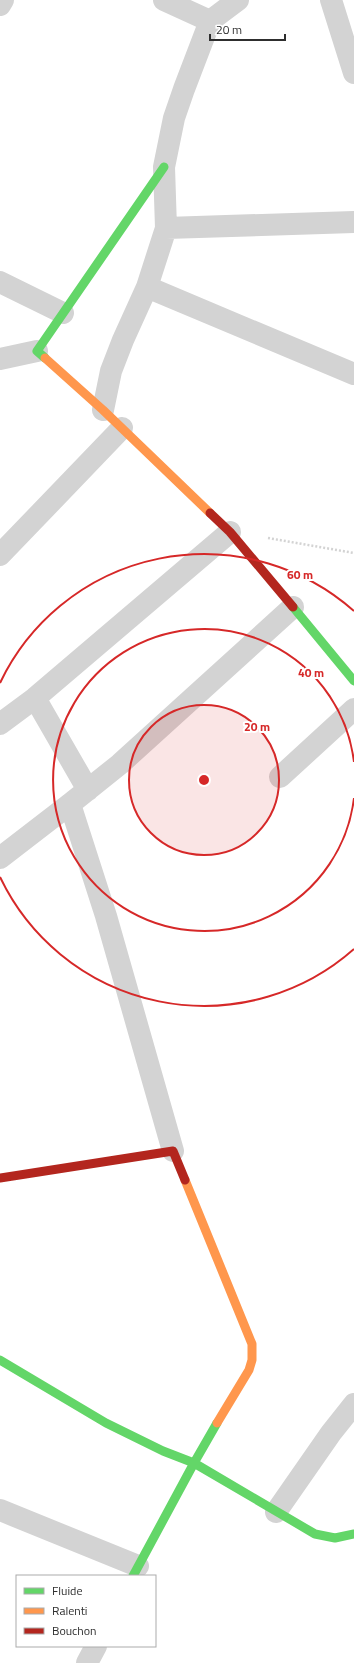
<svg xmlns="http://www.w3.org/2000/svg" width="354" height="1663" viewBox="0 0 354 1663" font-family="'Titillium Web',sans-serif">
<rect width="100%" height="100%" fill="#fff"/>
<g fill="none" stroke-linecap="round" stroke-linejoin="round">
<path stroke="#d3d3d3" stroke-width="2.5" stroke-dasharray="2 2" stroke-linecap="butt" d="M 268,538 L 354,553"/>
<path stroke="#d3d3d3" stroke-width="22" d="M 164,0 L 210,21
M 331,0 L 354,73
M 0,5 L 3,0
M 166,228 L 354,222
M 0,282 L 63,313
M 147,287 L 354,374
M 0,359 L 37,351
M 103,410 L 111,371 L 123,340 L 147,287 L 166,228 L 164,167 L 174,118 L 184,89 L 210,21 L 238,0
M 0,555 L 122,428
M 35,698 L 88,790
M 0,724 L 35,698 L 230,532
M 280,777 L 354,709
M 70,804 L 106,916 L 173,1151
M 0,858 L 70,804 L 120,764 L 293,607
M 0,1510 L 138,1566
M 276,1512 L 331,1433 L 354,1404
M 87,1663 L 96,1646"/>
<path stroke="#63d668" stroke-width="9" d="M 45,358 L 37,351 L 164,167
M 293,607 L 354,681
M 0,1360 L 106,1423 L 163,1451 L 194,1463 L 315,1534 L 335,1538 L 354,1534
M 133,1576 L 194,1463 L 217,1423"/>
<path stroke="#ff974d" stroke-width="9" d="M 45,358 L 103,410 L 210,513
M 185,1180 L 252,1344 L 252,1360 L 249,1370 L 217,1423"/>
<path stroke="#b3261e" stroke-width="9" d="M 210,513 L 230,532 L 293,607
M 0,1178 L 173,1151 L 185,1180"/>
</g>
<circle cx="204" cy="780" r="75" fill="#d62828" fill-opacity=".12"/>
<g fill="none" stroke="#d62828" stroke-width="2">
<circle cx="204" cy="780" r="75"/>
<path d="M354 798A151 151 0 1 1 354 762"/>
<path d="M354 949A226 226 0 0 1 0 877M0 683A226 226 0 0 1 354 611"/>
</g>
<circle cx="204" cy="780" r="6" fill="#d62828" stroke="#fff" stroke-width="2"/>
<g font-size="12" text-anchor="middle" font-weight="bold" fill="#d62828" stroke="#fff" stroke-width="4" stroke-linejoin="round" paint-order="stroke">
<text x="300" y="579">60 m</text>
<text x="311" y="677">40 m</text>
<text x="257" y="731">20 m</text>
</g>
<rect x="16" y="1575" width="140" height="72" fill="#ffffff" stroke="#ababab"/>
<rect x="24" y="1588" width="20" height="6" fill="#63d668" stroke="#ababab"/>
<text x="52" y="1595" font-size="12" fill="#2e2e2e">Fluide</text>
<rect x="24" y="1608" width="20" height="6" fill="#ff974d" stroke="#ababab"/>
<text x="52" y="1615" font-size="12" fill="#2e2e2e">Ralenti</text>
<rect x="24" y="1628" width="20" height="6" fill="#b3261e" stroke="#ababab"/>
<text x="52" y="1635" font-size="12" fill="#2e2e2e">Bouchon</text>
<path d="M210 34v6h75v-6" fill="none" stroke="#2e2e2e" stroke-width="2"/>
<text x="216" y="34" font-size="12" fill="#2e2e2e" stroke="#ffffff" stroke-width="3" paint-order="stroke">20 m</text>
</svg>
